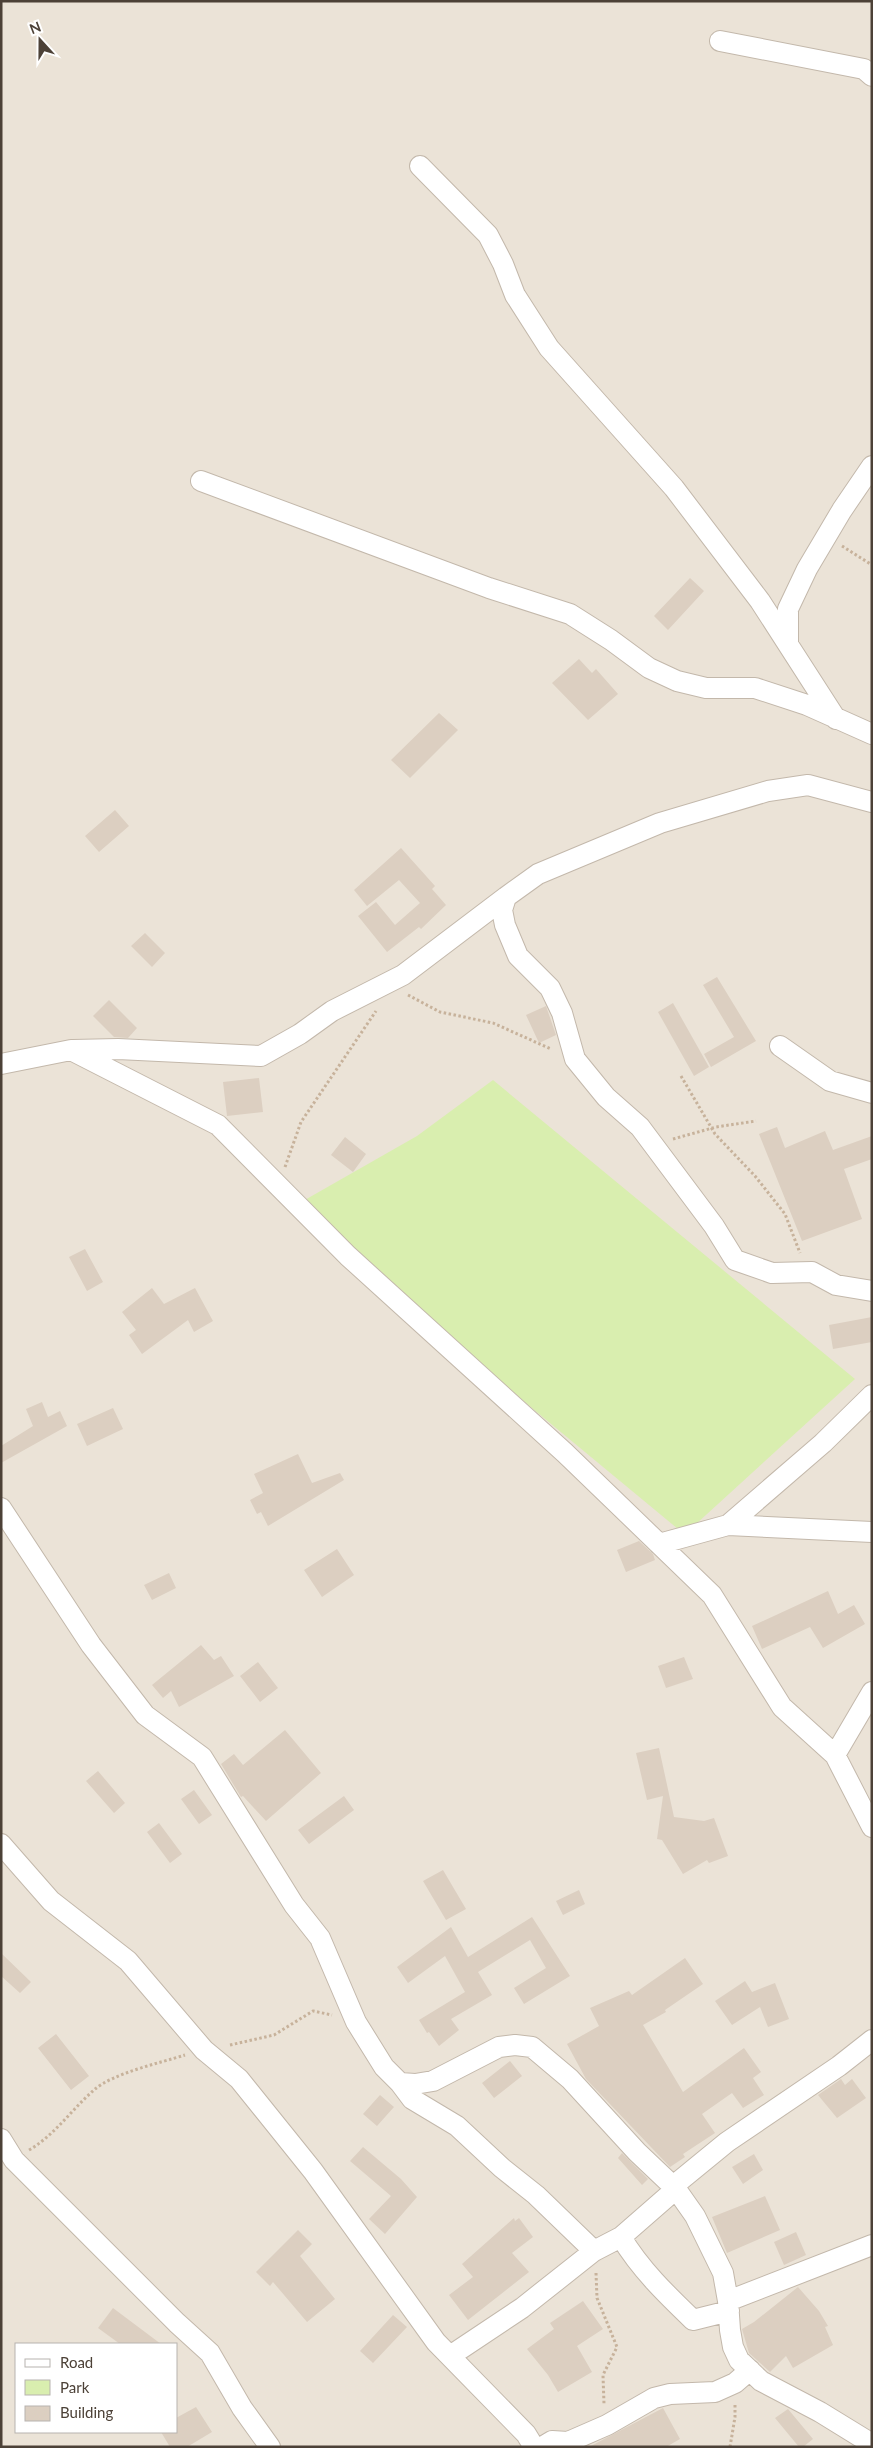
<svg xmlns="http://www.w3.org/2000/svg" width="873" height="2448" viewBox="0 0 873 2448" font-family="Lato,sans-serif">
<rect width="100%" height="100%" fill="#f6f1ea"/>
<path fill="#ebe3d7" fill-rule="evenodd" d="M 1,1 L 872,1 L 872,2447 L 1,2447 ZM 16,2344 L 176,2344 L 176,2432 L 16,2432 Z"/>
<path fill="#d9eeaf" d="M 493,1080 L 855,1379 L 695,1525 L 678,1529 L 533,1409 L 403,1297 L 303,1201 L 417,1136 Z"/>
<path fill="#dccfc1" d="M 690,578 L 704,591 L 668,630 L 654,616 Z
M 579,659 L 592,673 L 596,669 L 618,694 L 588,720 L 552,683 Z
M 439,713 L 458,730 L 410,778 L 391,760 Z
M 115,810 L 129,826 L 99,852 L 85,836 Z
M 401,848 L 435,886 L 432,889 L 446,905 L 421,929 L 419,927 L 387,952 L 358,916 L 376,902 L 395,925 L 420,903 L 399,880 L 367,906 L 354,890 Z
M 145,933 L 165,953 L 152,967 L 131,946 Z
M 717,977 L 756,1041 L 711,1067 L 704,1054 L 734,1037 L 703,985 Z
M 109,1000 L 137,1028 L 128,1038 L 114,1037 L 93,1016 Z
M 673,1003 L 709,1067 L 694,1076 L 658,1012 Z
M 546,1006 L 556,1035 L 539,1043 L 526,1015 Z
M 259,1078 L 263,1112 L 227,1116 L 223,1082 Z
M 777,1127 L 785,1148 L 825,1131 L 833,1150 L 872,1136 L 872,1159 L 844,1169 L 862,1219 L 802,1241 L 759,1134 Z
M 345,1137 L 366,1154 L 353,1172 L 331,1155 Z
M 85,1249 L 103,1282 L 87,1291 L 69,1257 Z
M 152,1288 L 164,1304 L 195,1288 L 213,1321 L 194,1332 L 188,1320 L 142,1354 L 129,1335 L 136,1330 L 122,1312 Z
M 872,1317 L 872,1342 L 833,1349 L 829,1325 Z
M 42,1402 L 48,1417 L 60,1411 L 67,1426 L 1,1463 L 1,1446 L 33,1426 L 26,1409 Z
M 113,1408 L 123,1429 L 87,1446 L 77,1424 Z
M 298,1454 L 312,1483 L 340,1473 L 344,1480 L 268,1526 L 261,1512 L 257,1514 L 250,1500 L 263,1493 L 254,1474 Z
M 639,1541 L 653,1554 L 655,1560 L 626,1572 L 617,1550 Z
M 337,1549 L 354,1575 L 322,1597 L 304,1570 Z
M 169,1573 L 176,1588 L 152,1600 L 144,1585 Z
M 828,1591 L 838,1614 L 854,1605 L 865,1624 L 823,1648 L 810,1627 L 762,1649 L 752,1626 Z
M 201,1645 L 214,1660 L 221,1656 L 234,1676 L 179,1707 L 171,1691 L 163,1698 L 152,1685 Z
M 684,1657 L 693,1679 L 666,1688 L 658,1666 Z
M 258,1662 L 278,1688 L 260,1702 L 240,1676 Z
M 285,1730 L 321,1773 L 266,1821 L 243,1796 L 241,1797 L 221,1764 L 234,1754 L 243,1765 Z
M 659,1748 L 674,1817 L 704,1821 L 714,1818 L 728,1856 L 709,1863 L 707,1860 L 683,1874 L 662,1840 L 657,1839 L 663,1796 L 647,1800 L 636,1753 Z
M 98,1771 L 125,1803 L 114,1813 L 86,1781 Z
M 194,1790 L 212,1815 L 199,1824 L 181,1799 Z
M 344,1796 L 354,1810 L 309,1844 L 298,1830 Z
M 159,1823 L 182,1854 L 170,1863 L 147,1832 Z
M 443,1870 L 466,1909 L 446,1920 L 423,1881 Z
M 579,1890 L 585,1904 L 563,1915 L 556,1901 Z
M 532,1917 L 570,1976 L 524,2004 L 514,1988 L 546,1968 L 530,1940 L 478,1972 L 492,1995 L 451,2019 L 459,2030 L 439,2046 L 429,2032 L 427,2033 L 419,2020 L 465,1992 L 445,1956 L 408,1983 L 397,1967 L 451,1927 L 468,1957 Z
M 1,1953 L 31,1982 L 20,1993 L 1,1976 Z
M 685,1958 L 703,1984 L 665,2010 L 666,2012 L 643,2025 L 683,2092 L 744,2048 L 761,2072 L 753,2078 L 764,2095 L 743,2108 L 732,2093 L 702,2114 L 715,2133 L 683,2154 L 685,2157 L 670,2167 L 586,2079 L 567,2044 L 599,2026 L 590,2008 L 629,1991 L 632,1995 Z
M 745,1981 L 752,1992 L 775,1983 L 789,2019 L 768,2027 L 760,2007 L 732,2025 L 715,2001 Z
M 56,2034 L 89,2076 L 71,2090 L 38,2048 Z
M 510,2061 L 522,2076 L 494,2098 L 482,2083 Z
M 841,2079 L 845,2085 L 852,2079 L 866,2098 L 837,2118 L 818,2095 Z
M 380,2095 L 394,2107 L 377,2126 L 363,2114 Z
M 363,2147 L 401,2179 L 417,2197 L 385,2234 L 369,2219 L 391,2196 L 350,2161 Z
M 622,2153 L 648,2179 L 642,2185 L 618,2158 Z
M 754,2154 L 763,2170 L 743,2184 L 732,2167 Z
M 765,2196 L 780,2230 L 727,2253 L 712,2217 Z
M 514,2218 L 515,2221 L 519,2218 L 533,2237 L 512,2253 L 529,2272 L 468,2320 L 449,2295 L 473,2277 L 462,2264 Z
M 298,2230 L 312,2244 L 300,2256 L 335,2299 L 307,2322 L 273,2282 L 270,2286 L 256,2272 Z
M 796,2232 L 806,2255 L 784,2265 L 774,2242 Z
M 798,2287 L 819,2311 L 828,2326 L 825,2327 L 833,2345 L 793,2368 L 786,2356 L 770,2372 L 749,2353 L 742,2329 L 754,2322 Z
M 583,2301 L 603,2329 L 577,2346 L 592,2372 L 558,2392 L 548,2375 L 527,2349 L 554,2329 L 550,2323 Z
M 113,2308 L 161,2344 L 120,2344 L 98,2328 Z
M 393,2315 L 407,2327 L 373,2363 L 360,2351 Z
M 196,2407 L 212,2432 L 187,2447 L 170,2447 L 161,2432 L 176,2432 L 176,2418 Z
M 663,2408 L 680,2439 L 666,2447 L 589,2447 Z
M 788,2409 L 813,2439 L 803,2447 L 799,2447 L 775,2418 Z"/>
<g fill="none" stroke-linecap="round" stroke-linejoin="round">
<g stroke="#c3b8ab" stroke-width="22">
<path id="street" d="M 720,41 L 864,69 L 872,76
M 420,166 L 488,235 L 503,264 L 515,295 L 549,348 L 674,488 L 760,601 L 836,719
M 201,481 L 489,588 L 570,614 L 611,640 L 649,668 L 677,681 L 706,688 L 755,688 L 807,705 L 872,734
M 788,644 L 788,609 L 807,569 L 842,510 L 872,466
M 872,802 L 808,785 L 768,791 L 660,823 L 538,874 L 506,897 L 502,910 L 505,925 L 518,956 L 550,988 L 562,1013 L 575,1059 L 606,1097 L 640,1127 L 714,1226 L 735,1260 L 772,1273 L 812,1272 L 836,1285 L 872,1291
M 780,1046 L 830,1081 L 872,1093
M 73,1050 L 118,1049 L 261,1056 L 300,1034 L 332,1011 L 403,975 L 506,897
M 1,1064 L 71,1050 L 218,1125 L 348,1256 L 565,1453 L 712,1595 L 782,1707 L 835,1755
M 872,1395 L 823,1443 L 728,1525 L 872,1532
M 1,1508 L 91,1645 L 145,1715 L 202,1757 L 294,1905 L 320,1938 L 356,2022 L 384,2067 L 400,2083 L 415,2084 L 433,2081 L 499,2047 L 515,2045 L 532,2047 L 570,2079 L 637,2152 L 676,2189 L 695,2216 L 723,2273 L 728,2301 L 730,2330 L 733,2347 L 739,2360 L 761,2381 L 820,2412 L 872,2444
M 659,1544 L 728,1525
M 872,1692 L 835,1755 L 872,1827
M 1,1844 L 51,1901 L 128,1961 L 204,2050 L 239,2079 L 313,2171 L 436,2342 L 526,2434 L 534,2447
M 400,2083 L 412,2099 L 457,2126 L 502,2168 L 536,2195 L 594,2251
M 1,2139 L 14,2160 L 177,2323 L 210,2353 L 242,2408 L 270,2447
M 672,2187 L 727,2142 L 839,2066 L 872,2040
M 621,2237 C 640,2269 667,2295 693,2320 L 729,2311
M 728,2301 L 872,2245
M 450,2356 L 522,2308 L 594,2251 L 621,2237 L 676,2189
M 542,2447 L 552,2441 L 568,2442 L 607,2425 L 654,2398 L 670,2394 L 715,2392 L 735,2383 L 750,2370"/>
</g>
<path stroke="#c7b29b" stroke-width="3" stroke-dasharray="2.5 2.5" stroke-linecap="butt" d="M 842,546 L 872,565
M 408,995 L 440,1012 L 493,1023 L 551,1049
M 681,1076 L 715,1134 L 755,1176 L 785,1214 L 800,1253
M 673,1139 L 716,1127 L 756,1121
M 285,1167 L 301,1122 L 376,1011
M 230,2045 L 274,2035 L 313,2011 L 332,2015
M 29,2150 C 55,2135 72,2109 94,2090 C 113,2073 160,2063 185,2055
M 596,2273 L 597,2298 L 617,2347 L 603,2375 L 604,2404
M 730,2447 L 735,2417 L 735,2403"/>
<use href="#street" stroke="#fff" stroke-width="20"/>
</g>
<rect width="873" height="2448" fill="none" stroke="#4c4137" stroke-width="5"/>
<rect x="15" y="2343" width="162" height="90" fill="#ffffff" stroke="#b7b3af"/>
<rect x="25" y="2359" width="25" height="8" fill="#ffffff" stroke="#b7b3af"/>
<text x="60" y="2368" font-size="15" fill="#4c4137">Road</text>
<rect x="25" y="2380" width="25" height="15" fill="#d9eeaf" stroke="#b7b3af"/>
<text x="60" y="2393" font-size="15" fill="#4c4137">Park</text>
<rect x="25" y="2406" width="25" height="15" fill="#dccfc1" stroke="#b7b3af"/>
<text x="60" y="2418" font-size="15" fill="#4c4137">Building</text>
<g transform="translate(40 40) rotate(339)" stroke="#ffffff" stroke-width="4" paint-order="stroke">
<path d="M0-4L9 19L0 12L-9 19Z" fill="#4c4137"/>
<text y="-8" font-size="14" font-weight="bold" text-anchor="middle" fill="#4c4137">N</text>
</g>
</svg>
